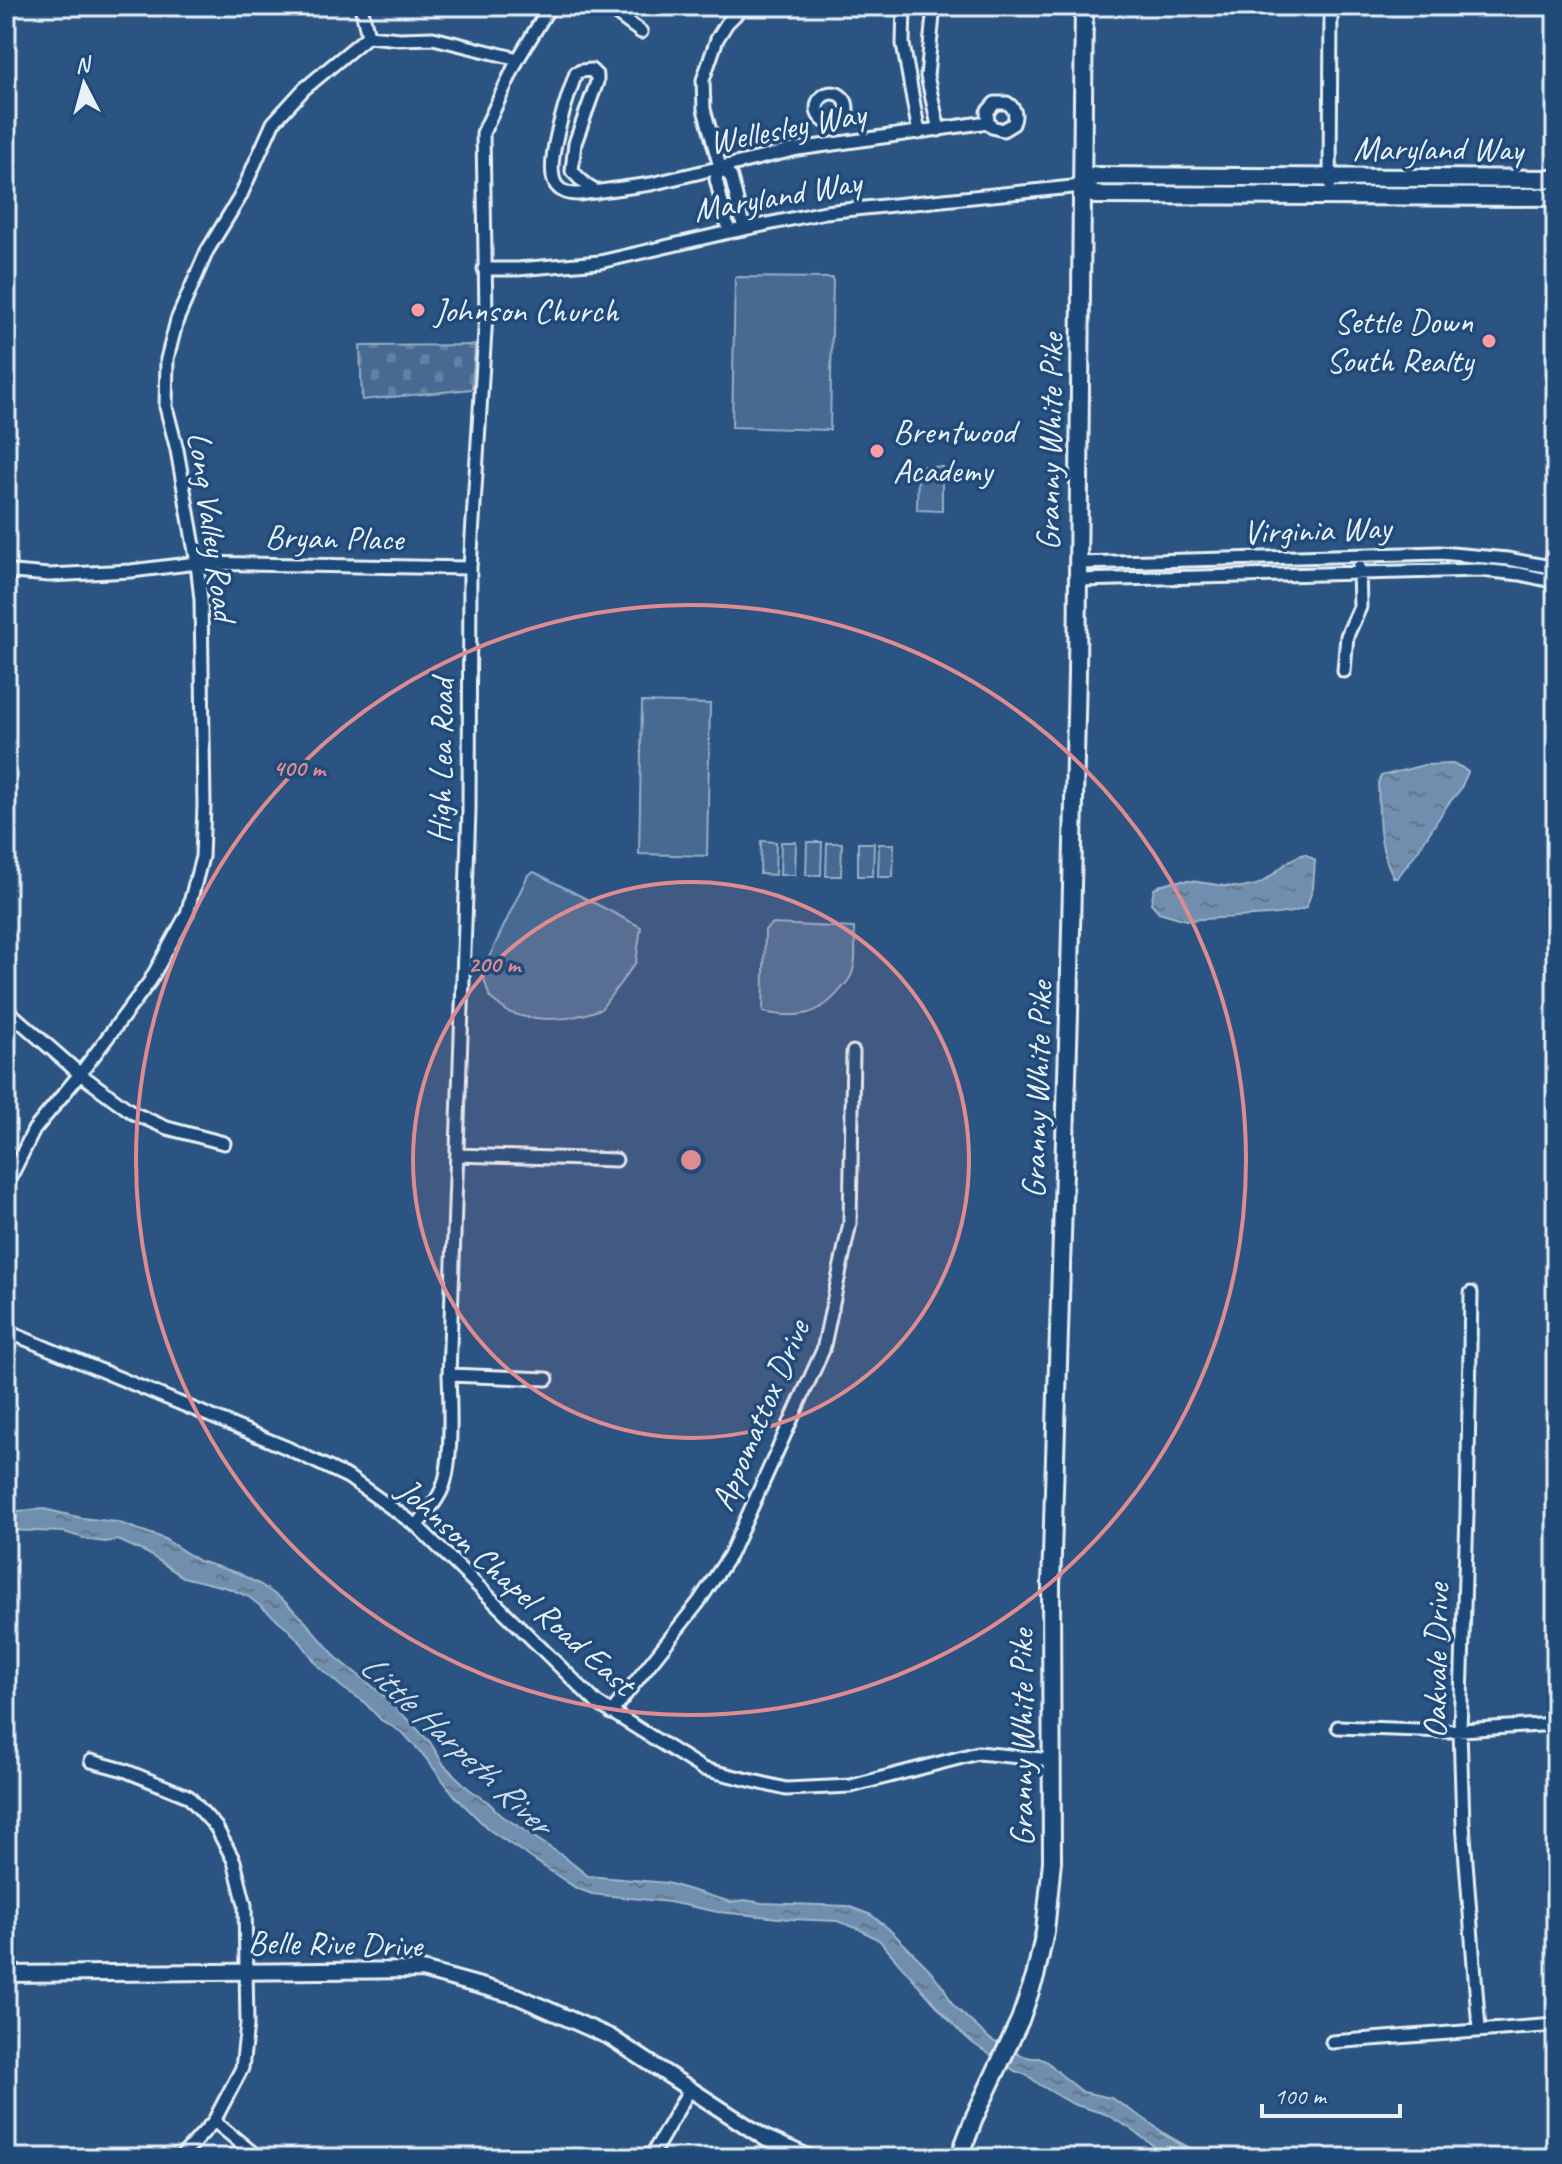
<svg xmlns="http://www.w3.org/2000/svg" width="1562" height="2164" viewBox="0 0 1562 2164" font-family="Caveat,sans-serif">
<defs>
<pattern id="cemetery-stones" width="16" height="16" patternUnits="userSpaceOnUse" patternTransform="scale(2)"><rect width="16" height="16" fill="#476b93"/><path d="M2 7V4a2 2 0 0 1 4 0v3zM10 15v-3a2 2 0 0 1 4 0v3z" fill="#6281a3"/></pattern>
<pattern id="water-ripples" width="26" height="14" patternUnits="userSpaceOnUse" patternTransform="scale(2)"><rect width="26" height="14" fill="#708ead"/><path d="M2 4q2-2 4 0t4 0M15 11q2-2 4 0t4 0" fill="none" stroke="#61768a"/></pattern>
</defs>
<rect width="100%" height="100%" fill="#2b5482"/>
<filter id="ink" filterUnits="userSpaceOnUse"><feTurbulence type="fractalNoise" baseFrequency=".0125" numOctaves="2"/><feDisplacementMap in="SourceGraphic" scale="16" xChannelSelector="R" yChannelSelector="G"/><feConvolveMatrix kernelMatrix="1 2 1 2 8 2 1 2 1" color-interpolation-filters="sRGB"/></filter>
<g filter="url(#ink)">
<path fill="#476b93" stroke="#98aec6" stroke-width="2" d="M 735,277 L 833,278 L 830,430 L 732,427 Z
M 918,466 L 942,467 L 942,511 L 917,510 Z
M 642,702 L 710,704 L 707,856 L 639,854 Z
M 761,841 L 776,842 L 775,875 L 760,874 Z
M 781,842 L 796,842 L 795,875 L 780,875 Z
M 807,842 L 822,842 L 821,875 L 806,875 Z
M 827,843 L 842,843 L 841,876 L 826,876 Z
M 858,843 L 874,843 L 873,876 L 858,876 Z
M 879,844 L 894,844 L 893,877 L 878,877 Z
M 534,872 L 641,927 L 636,962 L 601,1009 L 586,1014 L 568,1018 L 547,1019 L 525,1017 L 508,1012 L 490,998 L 482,972 L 528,875 Z
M 772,924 L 854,928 C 854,940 857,954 854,966 C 853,974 848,982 842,988 C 819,1017 797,1019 763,1012 L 765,930 Z"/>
<path fill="url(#cemetery-stones)" stroke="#98aec6" stroke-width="2" d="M 475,345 L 472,389 L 362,400 L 360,346 Z"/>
<path fill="url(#water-ripples)" stroke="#a0b6cb" stroke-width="2" d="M 1452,764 L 1461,767 L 1468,772 L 1460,790 L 1448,804 L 1417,852 L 1397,878 L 1394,878 C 1376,843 1380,821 1378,783 L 1381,776 L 1424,765 Z
M 1305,854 L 1315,860 L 1313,888 L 1306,908 L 1292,912 L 1270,915 L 1186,920 L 1159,912 L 1151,903 L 1154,889 C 1181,870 1217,890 1246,887 C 1272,885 1282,858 1305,854 Z
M 44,1509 L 82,1518 L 117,1522 L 163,1538 L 199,1561 L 238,1573 L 261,1585 L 283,1600 L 302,1618 L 337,1658 L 382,1694 L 430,1742 L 444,1765 L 469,1789 L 488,1802 L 501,1815 L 563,1856 L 588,1876 L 667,1883 L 731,1902 L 745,1900 L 762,1903 L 848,1906 L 871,1915 L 889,1929 L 929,1969 L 944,1988 L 953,2005 L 991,2040 L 1020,2055 L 1031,2058 L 1039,2058 L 1048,2062 L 1060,2074 L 1083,2092 L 1111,2098 L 1143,2118 L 1182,2146 L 1215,2153 L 1223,2158 L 1176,2158 L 1160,2151 L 1131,2129 L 1105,2114 L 1073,2104 L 1040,2085 L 1027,2075 L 1015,2071 L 974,2044 L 957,2029 L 879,1940 L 859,1929 L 837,1921 L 790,1919 L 718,1912 L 669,1902 L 592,1894 L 576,1888 L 488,1829 L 455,1796 L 424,1756 L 403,1733 L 381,1720 L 363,1701 L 343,1688 L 319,1667 L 302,1644 L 285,1626 L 249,1597 L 228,1588 L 183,1577 L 147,1553 L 118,1540 L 105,1542 L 90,1540 L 64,1532 L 6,1530 L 6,1512 Z"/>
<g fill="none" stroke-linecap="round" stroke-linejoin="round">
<path stroke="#a0b6cb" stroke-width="3" d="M 1162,2133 L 1191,2149"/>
<g stroke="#e8f1f8" stroke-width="17">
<path id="minor" d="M 361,6 L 368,36
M 606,6 L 641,32
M 904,6 L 903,44 L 919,133
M 934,6 L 927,76 L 939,130
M 6,10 L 8,6
M817 108a15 15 0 1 1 30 0a15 15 0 1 1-30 0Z
M 720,167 L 731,177 L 744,229
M 1330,184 L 1331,6
M 597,192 L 587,186 L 572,171 L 575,143 L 597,82 L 597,76 L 591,70 L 581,71 L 576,73 C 568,96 543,165 556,185 C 562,193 570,194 579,194 L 651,184 L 798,149 L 988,122 L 992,127 L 1003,130 L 1013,124 C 1017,115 1015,108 1007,103 L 995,103 L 987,112 L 988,122
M 729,232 L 716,179 L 720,167 L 704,109 L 703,80 L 717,39 L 727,23 L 744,6
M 484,269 L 518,269 L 600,262 L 729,232 L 825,212 L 1082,186
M 1078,563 L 1440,553 L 1508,559 L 1556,568
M 6,570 L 14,572 L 49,575 L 131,571 L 197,563 L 470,568
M 1549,571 L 1556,545
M 1078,580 L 1481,570 L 1520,574 L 1556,582
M 1344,671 L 1347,636 L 1360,607 L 1359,567
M 6,1009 L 80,1074 L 133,1113 L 167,1128 L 224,1143
M 457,1155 L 616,1160
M 6,1186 L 34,1130 L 80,1074 L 150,981 L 187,914 L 202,857 L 204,805 L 201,600 L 197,563 L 177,450 L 166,407 L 167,359 L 177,320 L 207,251 L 240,197 L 273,123 L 304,89 L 368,36 L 400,39 L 433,38 L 518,59
M 1471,1293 L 1467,1514 L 1460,1730 L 1463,1823 L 1479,2029
M 6,1331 L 285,1447 L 348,1477 L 417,1526 L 597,1703 L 703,1769 L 786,1789 L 851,1786 L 978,1753 L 1052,1760
M 449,1375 L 547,1379
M 417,1526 C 425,1514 437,1502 442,1489 C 453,1465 450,1402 449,1375 L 469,810 L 470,568 L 486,315 L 483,133 L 518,59 L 550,6
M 611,1713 L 698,1603 L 730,1555 L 823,1350 L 850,1223 L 853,1052
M 1338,1727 L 1446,1731 L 1556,1724
M 91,1761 L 124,1770 L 188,1796 L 216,1827 L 234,1861 L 245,1905 L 247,2025 L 242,2068 L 214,2121 L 180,2158
M 1332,2042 L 1556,2025
M 214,2121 L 259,2158
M 650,2158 L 690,2089"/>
</g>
<g stroke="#e8f1f8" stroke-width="20">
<path id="tertiary" d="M 6,1974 L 422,1970 L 517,1996 L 610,2037 L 765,2138 L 810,2158"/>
</g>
<g stroke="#e8f1f8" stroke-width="22">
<path id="secondary" d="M 1082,186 L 1095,176 L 1556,179
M 1082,186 L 1095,195 L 1556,197
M 959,2158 L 975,2116 L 1020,2020 L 1035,1977 L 1045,1932 L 1052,1861 L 1051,1586 L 1069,1013 L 1077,673 L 1084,6"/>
</g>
<use href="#minor" stroke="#1f4a7a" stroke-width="11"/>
<use href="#tertiary" stroke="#1f4a7a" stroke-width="14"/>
<use href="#secondary" stroke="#1f4a7a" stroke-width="16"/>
</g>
</g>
<circle cx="691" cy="1160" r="278" fill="#df8c90" fill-opacity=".12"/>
<g fill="none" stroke="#df8c90" stroke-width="4">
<circle cx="691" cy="1160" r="278"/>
<circle cx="691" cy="1160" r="555"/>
</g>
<g fill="#ff9aa2" stroke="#1f4a7a" stroke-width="3">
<circle cx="418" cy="310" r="8"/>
<circle cx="1489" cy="341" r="8"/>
<circle cx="877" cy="451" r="8"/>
</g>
<g text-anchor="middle" stroke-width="7" stroke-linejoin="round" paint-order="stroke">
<g font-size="34" fill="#e8f1f8" stroke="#1f4a7a">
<text transform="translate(787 127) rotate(-11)" y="12">Wellesley Way</text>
<text x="1438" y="160">Maryland Way</text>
<text transform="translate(777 195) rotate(-10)" y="12">Maryland Way</text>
<text transform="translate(1049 442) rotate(-89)" y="12">Granny White Pike</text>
<text transform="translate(213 526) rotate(82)" y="12">Long Valley Road</text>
<text transform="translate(1317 529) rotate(-2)" y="12">Virginia Way</text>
<text transform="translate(334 537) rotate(1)" y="12">Bryan Place</text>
<text transform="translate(440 761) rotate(-89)" y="12">High Lea Road</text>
<text transform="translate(1036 1090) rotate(-88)" y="12">Granny White Pike</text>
<text transform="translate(759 1415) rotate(-67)" y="12">Appomattox Drive</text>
<text transform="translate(517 1586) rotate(42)" y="12">Johnson Chapel Road East</text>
<text transform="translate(1435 1661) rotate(-89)" y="12">Oakvale Drive</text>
<text transform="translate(1021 1738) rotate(-90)" y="12">Granny White Pike</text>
<text transform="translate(335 1943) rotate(1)" y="12">Belle Rive Drive</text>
</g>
<g font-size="34" fill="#e8f1f8" stroke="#1f4a7a" text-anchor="start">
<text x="434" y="322">Johnson Church</text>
<text x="1473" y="333" text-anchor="end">Settle Down<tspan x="1473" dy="39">South Realty</tspan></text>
<text x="893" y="443">Brentwood<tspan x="893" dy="39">Academy</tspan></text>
</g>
<g font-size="36" font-style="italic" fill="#d0dde9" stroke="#1f4a7a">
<text transform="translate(457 1743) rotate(43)" y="13">Little Harpeth River</text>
</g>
</g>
<circle cx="691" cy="1160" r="12" fill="#df8c90" stroke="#1f4a7a" stroke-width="4"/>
<g font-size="24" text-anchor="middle" font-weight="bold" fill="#df8c90" stroke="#1f4a7a" stroke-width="7" stroke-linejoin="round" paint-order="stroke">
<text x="299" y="776">400 m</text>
<text x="494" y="972">200 m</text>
</g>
<rect width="1562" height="2164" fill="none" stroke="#1f4a7a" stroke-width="32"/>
<rect x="16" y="16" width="1530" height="2132" fill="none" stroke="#e8f1f8" stroke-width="3" filter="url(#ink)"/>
<g transform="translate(84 84) rotate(354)" stroke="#1f4a7a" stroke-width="6" paint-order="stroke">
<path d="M0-6L14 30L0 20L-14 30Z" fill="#e8f1f8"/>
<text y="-12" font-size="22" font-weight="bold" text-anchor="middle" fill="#e8f1f8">N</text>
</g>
<path d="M1262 2104v12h138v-12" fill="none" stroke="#e8f1f8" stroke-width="4"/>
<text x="1274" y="2104" font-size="24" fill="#e8f1f8" stroke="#1f4a7a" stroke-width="6" paint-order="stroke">100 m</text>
</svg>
